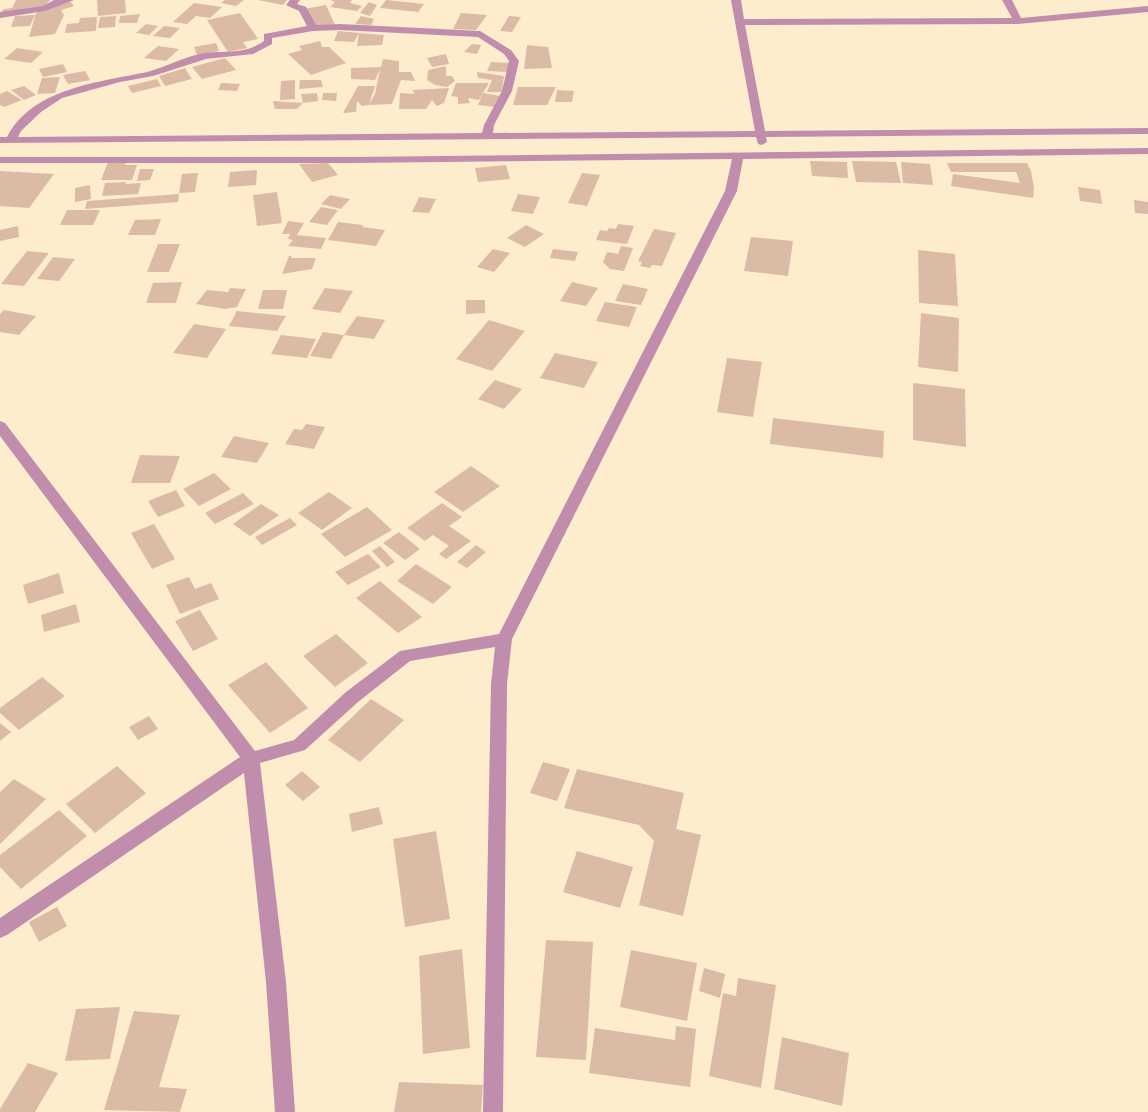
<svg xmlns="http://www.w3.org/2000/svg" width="1148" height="1112" viewBox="0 0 1148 1112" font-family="'Crimson Pro',serif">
<rect width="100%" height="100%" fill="#feedcc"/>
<path fill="#dbbaa6" d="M 16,0 L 50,0 L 43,8 L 0,14 L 4,9 L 12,8 Z
M 69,0 L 74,6 L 61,10 L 64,15 L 55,34 L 29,37 L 36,13 Z
M 97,0 L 125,0 L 126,13 L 98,16 Z
M 225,0 L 244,0 L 236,6 L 221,3 Z
M 258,0 L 287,0 L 283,5 Z
M 330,0 L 352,0 L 350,3 L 362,6 L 357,11 L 330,7 L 335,2 Z
M 386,0 L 387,0 L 424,4 L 418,12 L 380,8 Z
M 369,2 L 377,5 L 370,16 L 360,13 Z
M 194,3 L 222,7 L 210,18 L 196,16 L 187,24 L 173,22 Z
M 326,5 L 335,25 L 313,28 L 304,9 Z
M 240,13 L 258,39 L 243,42 L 247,48 L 228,52 L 207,20 Z
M 461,13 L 487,15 L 476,30 L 453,29 Z
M 140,14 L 137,23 L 119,23 L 120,16 Z
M 35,15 L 30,26 L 11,27 L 15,16 Z
M 116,16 L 115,27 L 98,28 L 100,17 Z
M 361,16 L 374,19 L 371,25 L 355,24 Z
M 509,16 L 521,17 L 512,32 L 500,31 Z
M 97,17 L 96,31 L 65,33 L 67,24 L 79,23 L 80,18 Z
M 146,24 L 158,26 L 149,35 L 136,33 Z
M 164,26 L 180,28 L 170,38 L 153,36 Z
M 338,31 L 359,33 L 384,35 L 382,45 L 357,46 L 359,33 L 354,42 L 334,41 Z
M 320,41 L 322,47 L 329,47 L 346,63 L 311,75 L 288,54 L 302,50 L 299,46 Z
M 216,43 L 219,51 L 197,55 L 194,47 Z
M 472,44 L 481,45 L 477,54 L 464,52 Z
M 527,45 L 548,47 L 552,68 L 524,69 Z
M 158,46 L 179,49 L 166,61 L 144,58 Z
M 17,48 L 43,52 L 31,63 L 4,59 Z
M 446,54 L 449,64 L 432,67 L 427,58 Z
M 225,58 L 236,70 L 202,79 L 192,67 Z
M 383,59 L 399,61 L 399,72 L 411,72 L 415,81 L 401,80 L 392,104 L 369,105 L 375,94 L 380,69 L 375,80 L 351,79 L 351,68 L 381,67 Z
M 491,62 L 510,63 L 507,72 L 487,71 Z
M 63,64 L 67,72 L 43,77 L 39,69 Z
M 446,66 L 446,76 L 452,76 L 455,81 L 447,87 L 435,85 L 427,80 L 428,70 Z
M 185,68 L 192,79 L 165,86 L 159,76 Z
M 85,71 L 90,80 L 68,84 L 63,75 Z
M 477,72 L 504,76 L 502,92 L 487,92 L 492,80 L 478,78 Z
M 60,77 L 55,93 L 37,94 L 42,78 Z
M 157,79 L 161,86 L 132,93 L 128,86 Z
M 295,80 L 295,99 L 280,100 L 281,81 Z
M 300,80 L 321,80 L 323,87 L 299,89 Z
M 221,83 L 240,84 L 237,91 L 218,90 Z
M 456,83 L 489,83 L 483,93 L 500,96 L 494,107 L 478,105 L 483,93 L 479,100 L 468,98 L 470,103 L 458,104 L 458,97 L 451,96 Z
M 24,86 L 36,95 L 24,100 L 11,90 Z
M 358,86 L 375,86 L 369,105 L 362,106 L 357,101 L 356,112 L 343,113 Z
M 518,87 L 556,87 L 547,105 L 513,105 Z
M 449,88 L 444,103 L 437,106 L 432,100 L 426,109 L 399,109 L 400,93 L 415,94 L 412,90 Z
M 557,90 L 574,91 L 572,102 L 555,102 Z
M 7,91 L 22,100 L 4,107 L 0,105 L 0,94 Z
M 317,93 L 318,101 L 303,103 L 297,109 L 275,109 L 273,101 L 303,103 L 301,94 Z
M 323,93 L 337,93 L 336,101 L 322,100 Z
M 810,161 L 847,162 L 848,178 L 812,176 Z
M 852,161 L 896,162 L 901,183 L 856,182 Z
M 108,162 L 126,162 L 125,165 L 137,165 L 132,180 L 101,180 Z
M 901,162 L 930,164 L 933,185 L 903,183 Z
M 328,163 L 338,175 L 312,182 L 299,164 Z
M 947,163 L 1027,163 L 1031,171 L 1034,188 L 1033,198 L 951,186 L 953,174 L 1020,183 L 1016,172 L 951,172 Z
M 506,165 L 510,179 L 478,182 L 475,168 Z
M 140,169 L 154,169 L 150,180 L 137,181 Z
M 257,170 L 256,185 L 228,187 L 230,172 Z
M 0,171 L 54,174 L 29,208 L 0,206 Z
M 198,173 L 195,192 L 179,193 L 182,174 Z
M 582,173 L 600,175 L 587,206 L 568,203 Z
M 126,182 L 125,184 L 141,183 L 138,194 L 102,196 L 105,183 Z
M 90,185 L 91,199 L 75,202 L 75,188 Z
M 1078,187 L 1100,190 L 1102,204 L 1080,201 Z
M 277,192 L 282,223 L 257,226 L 253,195 Z
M 179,194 L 178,202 L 85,209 L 87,201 Z
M 518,194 L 540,197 L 533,214 L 511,211 Z
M 330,195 L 350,199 L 341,209 L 321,204 Z
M 419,197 L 436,199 L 429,213 L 412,212 Z
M 1134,200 L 1148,202 L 1148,214 L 1135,213 Z
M 321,207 L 338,210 L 327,225 L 309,222 Z
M 67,210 L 100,210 L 93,225 L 60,225 Z
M 161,219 L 155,235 L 128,235 L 135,220 Z
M 288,221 L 304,223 L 297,235 L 326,238 L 321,249 L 288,246 L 293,240 L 288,239 L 290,234 L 282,234 Z
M 338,222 L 363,225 L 362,227 L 385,230 L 376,246 L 328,240 Z
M 618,224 L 634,226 L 627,244 L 596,240 L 600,230 L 607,231 L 609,228 L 616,229 Z
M 526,225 L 544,234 L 525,247 L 507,238 Z
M 18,226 L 19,237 L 0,241 L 0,230 Z
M 654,229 L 676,233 L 662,266 L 652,265 L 650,268 L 640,266 L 642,262 L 638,261 Z
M 751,237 L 793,241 L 788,276 L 744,271 Z
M 158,244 L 180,244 L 169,272 L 147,272 Z
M 621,246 L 633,248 L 624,271 L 610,269 L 603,262 L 607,252 L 618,254 Z
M 493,249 L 510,253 L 494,272 L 477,267 Z
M 553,249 L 578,252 L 575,261 L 550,258 Z
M 918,250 L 955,254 L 958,306 L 919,303 Z
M 27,251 L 49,253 L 24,286 L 1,284 Z
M 289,256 L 292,256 L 291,258 L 316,258 L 312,269 L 282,274 Z
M 53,257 L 75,259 L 59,281 L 37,279 Z
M 182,282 L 176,303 L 146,303 L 153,283 Z
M 572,282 L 598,288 L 586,306 L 560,301 Z
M 623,284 L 648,289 L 641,305 L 615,301 Z
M 230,288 L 246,289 L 237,307 L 225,309 L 196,304 L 207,290 L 228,292 Z
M 325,288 L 353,291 L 340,313 L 312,309 Z
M 263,290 L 287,290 L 283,309 L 258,309 Z
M 466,300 L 485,300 L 485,313 L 466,314 Z
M 605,302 L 637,307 L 629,327 L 596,321 Z
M 4,310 L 36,316 L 19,335 L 0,332 L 0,314 Z
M 237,311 L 286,316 L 277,331 L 229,326 Z
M 921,313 L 959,318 L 958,372 L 918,367 Z
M 357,316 L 385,320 L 374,339 L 344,335 Z
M 489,320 L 525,331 L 492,371 L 456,359 Z
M 194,324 L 226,329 L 207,358 L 173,353 Z
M 323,332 L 344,335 L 331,359 L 310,356 Z
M 281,335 L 316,339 L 307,358 L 271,354 Z
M 555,353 L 598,362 L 584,388 L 540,378 Z
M 727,358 L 762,362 L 753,417 L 717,412 Z
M 495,380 L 522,389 L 504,409 L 478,399 Z
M 913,383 L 965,389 L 966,447 L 913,440 Z
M 773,418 L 884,431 L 883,458 L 770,444 Z
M 306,424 L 325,427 L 314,449 L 285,444 L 294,429 L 302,430 Z
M 234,436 L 269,443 L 257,463 L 221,457 Z
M 140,455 L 180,456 L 170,483 L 131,483 Z
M 471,466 L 500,486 L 463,512 L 434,492 Z
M 214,473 L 231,489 L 199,506 L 183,489 Z
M 176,490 L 185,506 L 158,517 L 148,501 Z
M 329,492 L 352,508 L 322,530 L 298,513 Z
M 243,493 L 254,504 L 215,524 L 205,513 Z
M 442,503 L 462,517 L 449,526 L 471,541 L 446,559 L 439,554 L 449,546 L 433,535 L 425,541 L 407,528 Z
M 261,504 L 279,515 L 250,536 L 233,524 Z
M 367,507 L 392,530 L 345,557 L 321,534 Z
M 290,518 L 297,525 L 262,545 L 255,537 Z
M 154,524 L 175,559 L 152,569 L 131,533 Z
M 399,532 L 420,549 L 405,560 L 383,543 Z
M 476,545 L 486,552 L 467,568 L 457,562 Z
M 380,546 L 395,562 L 387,567 L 372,551 Z
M 368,554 L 381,567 L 348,585 L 335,572 Z
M 416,564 L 452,587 L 433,604 L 397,581 Z
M 59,573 L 64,593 L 28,604 L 23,585 Z
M 189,577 L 195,589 L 211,583 L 219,599 L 180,614 L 166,585 Z
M 380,581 L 422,617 L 398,633 L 356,598 Z
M 76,604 L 80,622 L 44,632 L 41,615 Z
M 200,610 L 218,639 L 193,651 L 175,621 Z
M 336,634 L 368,663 L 335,687 L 303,656 Z
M 266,662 L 308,708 L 270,733 L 228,685 Z
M 42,677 L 65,696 L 19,730 L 0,713 L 0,708 Z
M 371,699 L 404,720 L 360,762 L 328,740 Z
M 149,716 L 158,729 L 138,740 L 129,727 Z
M 0,723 L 11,732 L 0,741 Z
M 543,762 L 570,769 L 557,801 L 530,793 Z
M 117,766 L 146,793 L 95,833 L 66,804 Z
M 577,769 L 684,793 L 676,829 L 701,835 L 683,916 L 639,905 L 654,841 L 639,825 L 564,808 Z
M 302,771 L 320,787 L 303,801 L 285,785 Z
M 14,779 L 46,799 L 0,844 L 0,792 Z
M 379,807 L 383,824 L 352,832 L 349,814 Z
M 59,810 L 87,836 L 21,889 L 0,867 L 0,855 Z
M 436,831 L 450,919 L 405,927 L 393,839 Z
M 577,851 L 633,867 L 620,908 L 563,892 Z
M 57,907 L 67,926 L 39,942 L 29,922 Z
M 546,940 L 593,942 L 586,1060 L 536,1057 Z
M 462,949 L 470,1048 L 423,1054 L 419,956 Z
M 631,950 L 697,963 L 687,1021 L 620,1007 Z
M 704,968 L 725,974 L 720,998 L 699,991 Z
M 738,978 L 776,985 L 761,1088 L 709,1076 L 723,993 L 736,996 Z
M 120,1007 L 110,1059 L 65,1061 L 76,1009 Z
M 134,1011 L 180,1015 L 159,1087 L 187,1089 L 180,1112 L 104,1110 Z
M 676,1026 L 696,1029 L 690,1087 L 589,1073 L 595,1028 L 675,1040 Z
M 782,1037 L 849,1053 L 842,1106 L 774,1089 Z
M 28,1063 L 58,1073 L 35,1112 L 0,1112 L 0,1109 Z
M 399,1082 L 483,1085 L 481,1112 L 394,1112 Z"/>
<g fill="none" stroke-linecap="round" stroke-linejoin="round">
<path fill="#c08eac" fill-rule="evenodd" d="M 54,0 L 74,0 L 45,11 L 0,18 L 0,12 L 43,6 Z
M 290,0 L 300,0 L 297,4 L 306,7 L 316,25 L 340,24 L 480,31 L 511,50 L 519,61 L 512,91 L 494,125 L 493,133 L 755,131 L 731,0 L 741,0 L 744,19 L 1012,18 L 1002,0 L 1012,0 L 1021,18 L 1148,6 L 1148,12 L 1018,24 L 745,25 L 765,131 L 1148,128 L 1148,134 L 766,137 L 767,142 L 762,145 L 758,144 L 756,137 L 0,143 L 0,137 L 7,137 C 32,88 100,82 147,72 C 167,67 185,56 205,53 C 219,51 234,53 247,49 C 253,48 259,44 264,41 L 264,34 L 307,26 L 299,11 L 286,5 ZM 340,30 L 478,37 L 504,54 L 509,61 L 502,91 L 484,125 L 482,133 L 18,137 L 21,131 L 41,112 L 62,98 L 120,82 L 153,76 L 206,59 L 253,54 L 272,44 L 272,38 L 313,31 Z
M 1148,148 L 1148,154 L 743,159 L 737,191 L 512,639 L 507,684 L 503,1112 L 483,1112 L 491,684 L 495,647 L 410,661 L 358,702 L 305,750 L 260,763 L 286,982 L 295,1112 L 275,1112 L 266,982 L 244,773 L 7,935 L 0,938 L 0,918 L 240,757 L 0,436 L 0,421 L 5,423 L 255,751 L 294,740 L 346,692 L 400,651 L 499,634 L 725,191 L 732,159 L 353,163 L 0,163 L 0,157 L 353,157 Z"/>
</g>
</svg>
